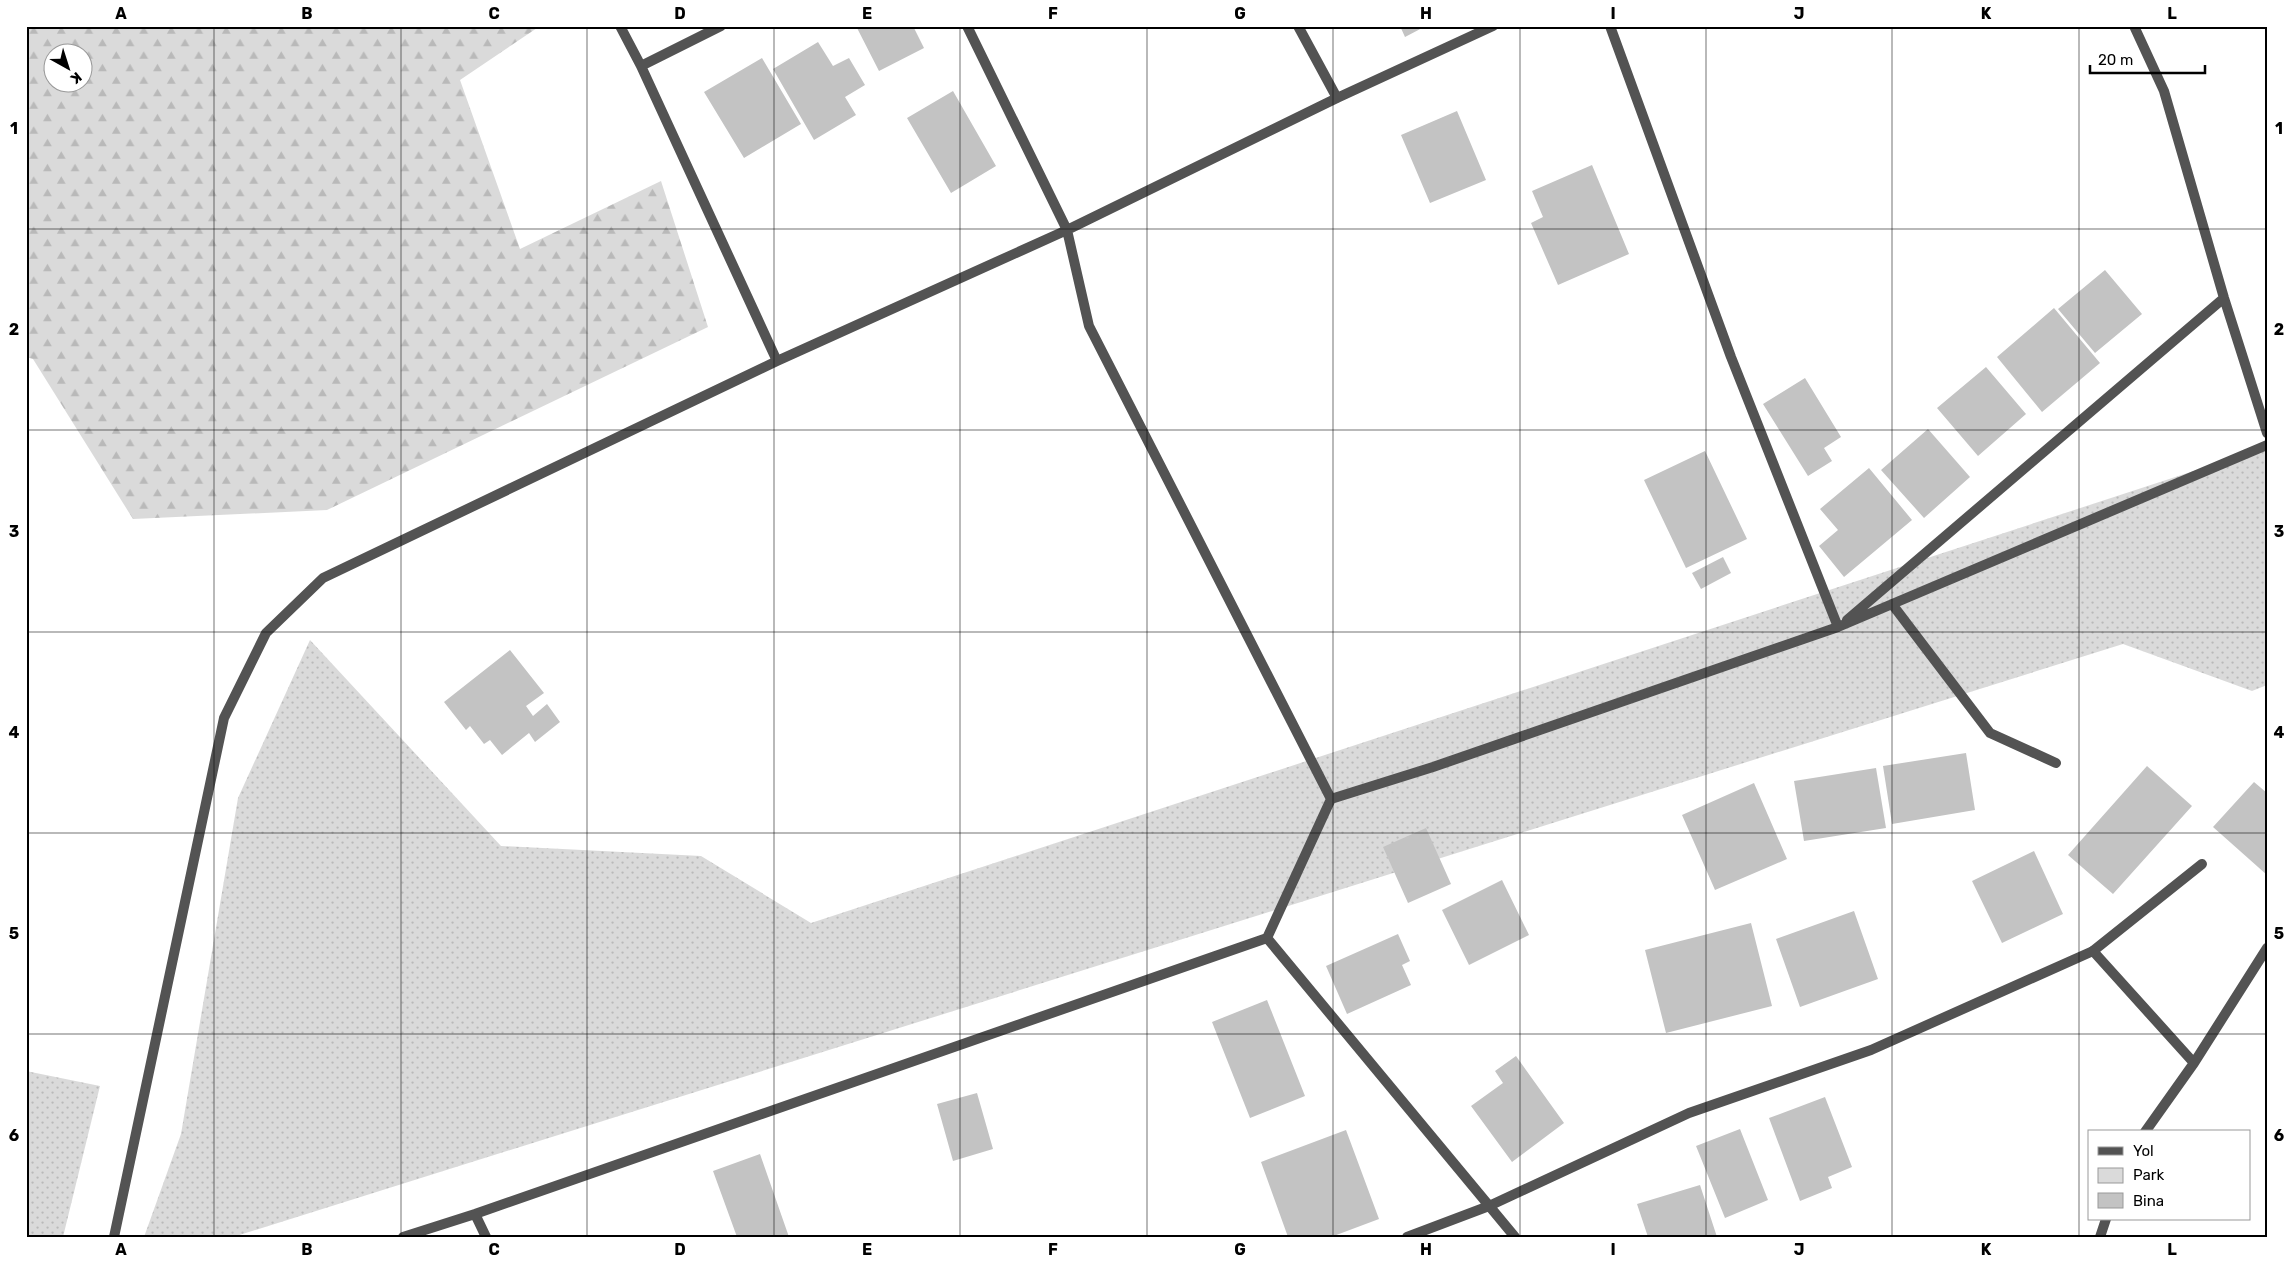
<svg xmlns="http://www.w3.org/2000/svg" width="2293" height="1263" viewBox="0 0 2293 1263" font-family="Rubik,sans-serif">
<defs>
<pattern id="green-dots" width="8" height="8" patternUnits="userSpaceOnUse" patternTransform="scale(1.25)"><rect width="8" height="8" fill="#dadada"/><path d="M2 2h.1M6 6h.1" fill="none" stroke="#b9b9b9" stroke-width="1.8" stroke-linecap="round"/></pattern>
<pattern id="forest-firs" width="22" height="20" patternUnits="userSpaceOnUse" patternTransform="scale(1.25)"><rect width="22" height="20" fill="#dadada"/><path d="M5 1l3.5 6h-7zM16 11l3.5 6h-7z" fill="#b9b9b9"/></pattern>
</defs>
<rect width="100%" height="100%" fill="#fff"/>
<path fill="url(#green-dots)" d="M 2267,447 L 2267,685 L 2252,691 L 2123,644 L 233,1237 L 144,1237 L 181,1134 L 238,798 L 310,640 L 501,846 L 701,856 L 811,923 Z
M 26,1071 L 100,1086 L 63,1237 L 26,1237 Z"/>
<path fill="url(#forest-firs)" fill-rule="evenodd" d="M 26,26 L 540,26 L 460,80 L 520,249 L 661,181 L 708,327 L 327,510 L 133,519 L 33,359 L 26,357 ZM 52,52 L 82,52 L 82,82 L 52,82 Z"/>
<path fill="#c3c3c3" d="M 856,26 L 913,26 L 924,48 L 879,71 Z
M 1400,26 L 1426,26 L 1405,37 Z
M 818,42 L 833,66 L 849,58 L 865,85 L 845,97 L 856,115 L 814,140 L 773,69 Z
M 762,58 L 801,124 L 744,158 L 704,92 Z
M 953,91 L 996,166 L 951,193 L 907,118 Z
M 1457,111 L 1486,180 L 1430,203 L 1401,135 Z
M 1592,165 L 1629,254 L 1558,285 L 1531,223 L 1543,217 L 1532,191 Z
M 2105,270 L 2142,314 L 2095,353 L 2058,309 Z
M 2054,308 L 2100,363 L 2042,412 L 1997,357 Z
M 1986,367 L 2026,414 L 1978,456 L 1937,408 Z
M 1805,378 L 1841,437 L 1824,448 L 1832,461 L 1808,476 L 1763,404 Z
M 1928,429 L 1970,477 L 1924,518 L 1881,470 Z
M 1705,451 L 1747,539 L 1686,568 L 1644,480 Z
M 1869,468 L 1912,520 L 1844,577 L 1819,546 L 1838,530 L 1820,509 Z
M 1723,557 L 1731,573 L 1701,589 L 1692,573 Z
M 510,650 L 544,693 L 526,706 L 533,716 L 547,704 L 560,722 L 535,742 L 529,733 L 502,755 L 490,740 L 484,744 L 470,726 L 466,730 L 444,702 Z
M 1966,753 L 1975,810 L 1892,824 L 1883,766 Z
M 2147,766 L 2192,806 L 2113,894 L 2068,855 Z
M 1876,768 L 1886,828 L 1804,841 L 1794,781 Z
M 2254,782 L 2267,793 L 2267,875 L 2213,827 Z
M 1754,783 L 1787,859 L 1715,890 L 1682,815 Z
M 1426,828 L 1451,884 L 1408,903 L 1383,847 Z
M 2034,851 L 2063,914 L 2002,943 L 1972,881 Z
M 1502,880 L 1529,935 L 1469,965 L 1442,910 Z
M 1854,911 L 1878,979 L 1800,1007 L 1776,939 Z
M 1751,923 L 1772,1006 L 1666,1033 L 1645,950 Z
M 1398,934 L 1410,961 L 1402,965 L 1411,985 L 1347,1014 L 1326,966 Z
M 1267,1000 L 1305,1096 L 1250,1118 L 1212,1022 Z
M 1516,1056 L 1564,1123 L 1512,1162 L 1471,1106 L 1503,1083 L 1495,1071 Z
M 977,1093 L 993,1149 L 953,1161 L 937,1104 Z
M 1825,1097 L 1852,1167 L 1828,1177 L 1832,1188 L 1800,1201 L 1769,1118 Z
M 1740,1129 L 1768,1200 L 1725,1218 L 1696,1146 Z
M 1346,1130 L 1379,1219 L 1331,1237 L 1288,1237 L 1261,1162 Z
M 760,1154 L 789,1237 L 737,1237 L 713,1171 Z
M 1700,1185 L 1717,1237 L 1648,1237 L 1637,1204 Z"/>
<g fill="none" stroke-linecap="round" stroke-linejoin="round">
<path stroke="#535353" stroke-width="10" d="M 2093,951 L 2202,864"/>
<path stroke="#535353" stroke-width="10" d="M 620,26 L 641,66 L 777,361
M 967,26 L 1067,230 L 1089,326 L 1331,799
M 1298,26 L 1337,98
M 1610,26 L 1731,357 L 1838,627
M 2134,26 L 2164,91 L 2224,298 L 2267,433
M 641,66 L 721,26
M 1892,604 L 1990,733 L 2056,763
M 1847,620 L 2224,298
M 1267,938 L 1515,1237
M 2145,1132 L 2194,1063 L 2267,948
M 475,1214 L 486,1237
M 114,1237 L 224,718 L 266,633 L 323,578 L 777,361 L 1067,230 L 1337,98 L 1493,26
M 403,1237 L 475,1214 L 1267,938 L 1331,799 L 1433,767 L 1838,627 L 2267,445
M 1407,1237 L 1489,1206 L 1689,1113 L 1871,1050 L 2093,951 L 2194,1063
M 2100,1237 L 2106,1219"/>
</g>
<path fill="none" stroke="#000" stroke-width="1" stroke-opacity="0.55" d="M 214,26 L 214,1237M 401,26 L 401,1237M 587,26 L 587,1237M 774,26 L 774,1237M 960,26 L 960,1237M 1147,26 L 1147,1237M 1333,26 L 1333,1237M 1520,26 L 1520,1237M 1706,26 L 1706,1237M 1892,26 L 1892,1237M 2079,26 L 2079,1237M 26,229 L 2267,229M 26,430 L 2267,430M 26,632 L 2267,632M 26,833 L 2267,833M 26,1034 L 2267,1034"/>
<rect width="2293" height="1263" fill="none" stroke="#ffffff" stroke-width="55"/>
<rect x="2088" y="1130" width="162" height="90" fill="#ffffff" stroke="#999999"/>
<rect x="2098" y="1147" width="25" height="8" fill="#535353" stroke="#999999"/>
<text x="2133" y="1156" font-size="15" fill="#000000">Yol</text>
<rect x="2098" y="1168" width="25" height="15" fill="#dadada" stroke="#999999"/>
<text x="2133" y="1180" font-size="15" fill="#000000">Park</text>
<rect x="2098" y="1193" width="25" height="15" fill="#c3c3c3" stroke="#999999"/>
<text x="2133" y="1206" font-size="15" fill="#000000">Bina</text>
<g transform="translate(68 68) rotate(141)"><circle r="24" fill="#ffffff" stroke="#999999"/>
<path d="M0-4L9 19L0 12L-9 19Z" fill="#000000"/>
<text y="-8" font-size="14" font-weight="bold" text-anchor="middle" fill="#000000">K</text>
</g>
<path d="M2090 65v8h115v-8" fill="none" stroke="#000000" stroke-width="2.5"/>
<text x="2098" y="65" font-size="15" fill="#000000" stroke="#ffffff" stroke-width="4" paint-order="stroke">20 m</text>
<rect x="28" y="28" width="2238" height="1208" fill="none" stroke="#000" stroke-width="2"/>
<g font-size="16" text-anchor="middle" font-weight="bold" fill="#000">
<text x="121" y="19">A</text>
<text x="307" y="19">B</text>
<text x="494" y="19">C</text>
<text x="680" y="19">D</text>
<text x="867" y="19">E</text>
<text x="1053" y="19">F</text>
<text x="1240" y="19">G</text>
<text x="1426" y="19">H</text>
<text x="1613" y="19">I</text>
<text x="1799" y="19">J</text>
<text x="1986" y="19">K</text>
<text x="2172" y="19">L</text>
<text x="14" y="134">1</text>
<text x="2279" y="134">1</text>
<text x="14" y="335">2</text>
<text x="2279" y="335">2</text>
<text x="14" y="537">3</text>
<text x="2279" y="537">3</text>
<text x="14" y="738">4</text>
<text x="2279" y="738">4</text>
<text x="14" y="939">5</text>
<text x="2279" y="939">5</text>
<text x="14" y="1141">6</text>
<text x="2279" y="1141">6</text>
<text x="121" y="1255">A</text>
<text x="307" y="1255">B</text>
<text x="494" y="1255">C</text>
<text x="680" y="1255">D</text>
<text x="867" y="1255">E</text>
<text x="1053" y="1255">F</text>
<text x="1240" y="1255">G</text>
<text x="1426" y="1255">H</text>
<text x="1613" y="1255">I</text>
<text x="1799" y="1255">J</text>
<text x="1986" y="1255">K</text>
<text x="2172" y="1255">L</text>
</g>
</svg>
